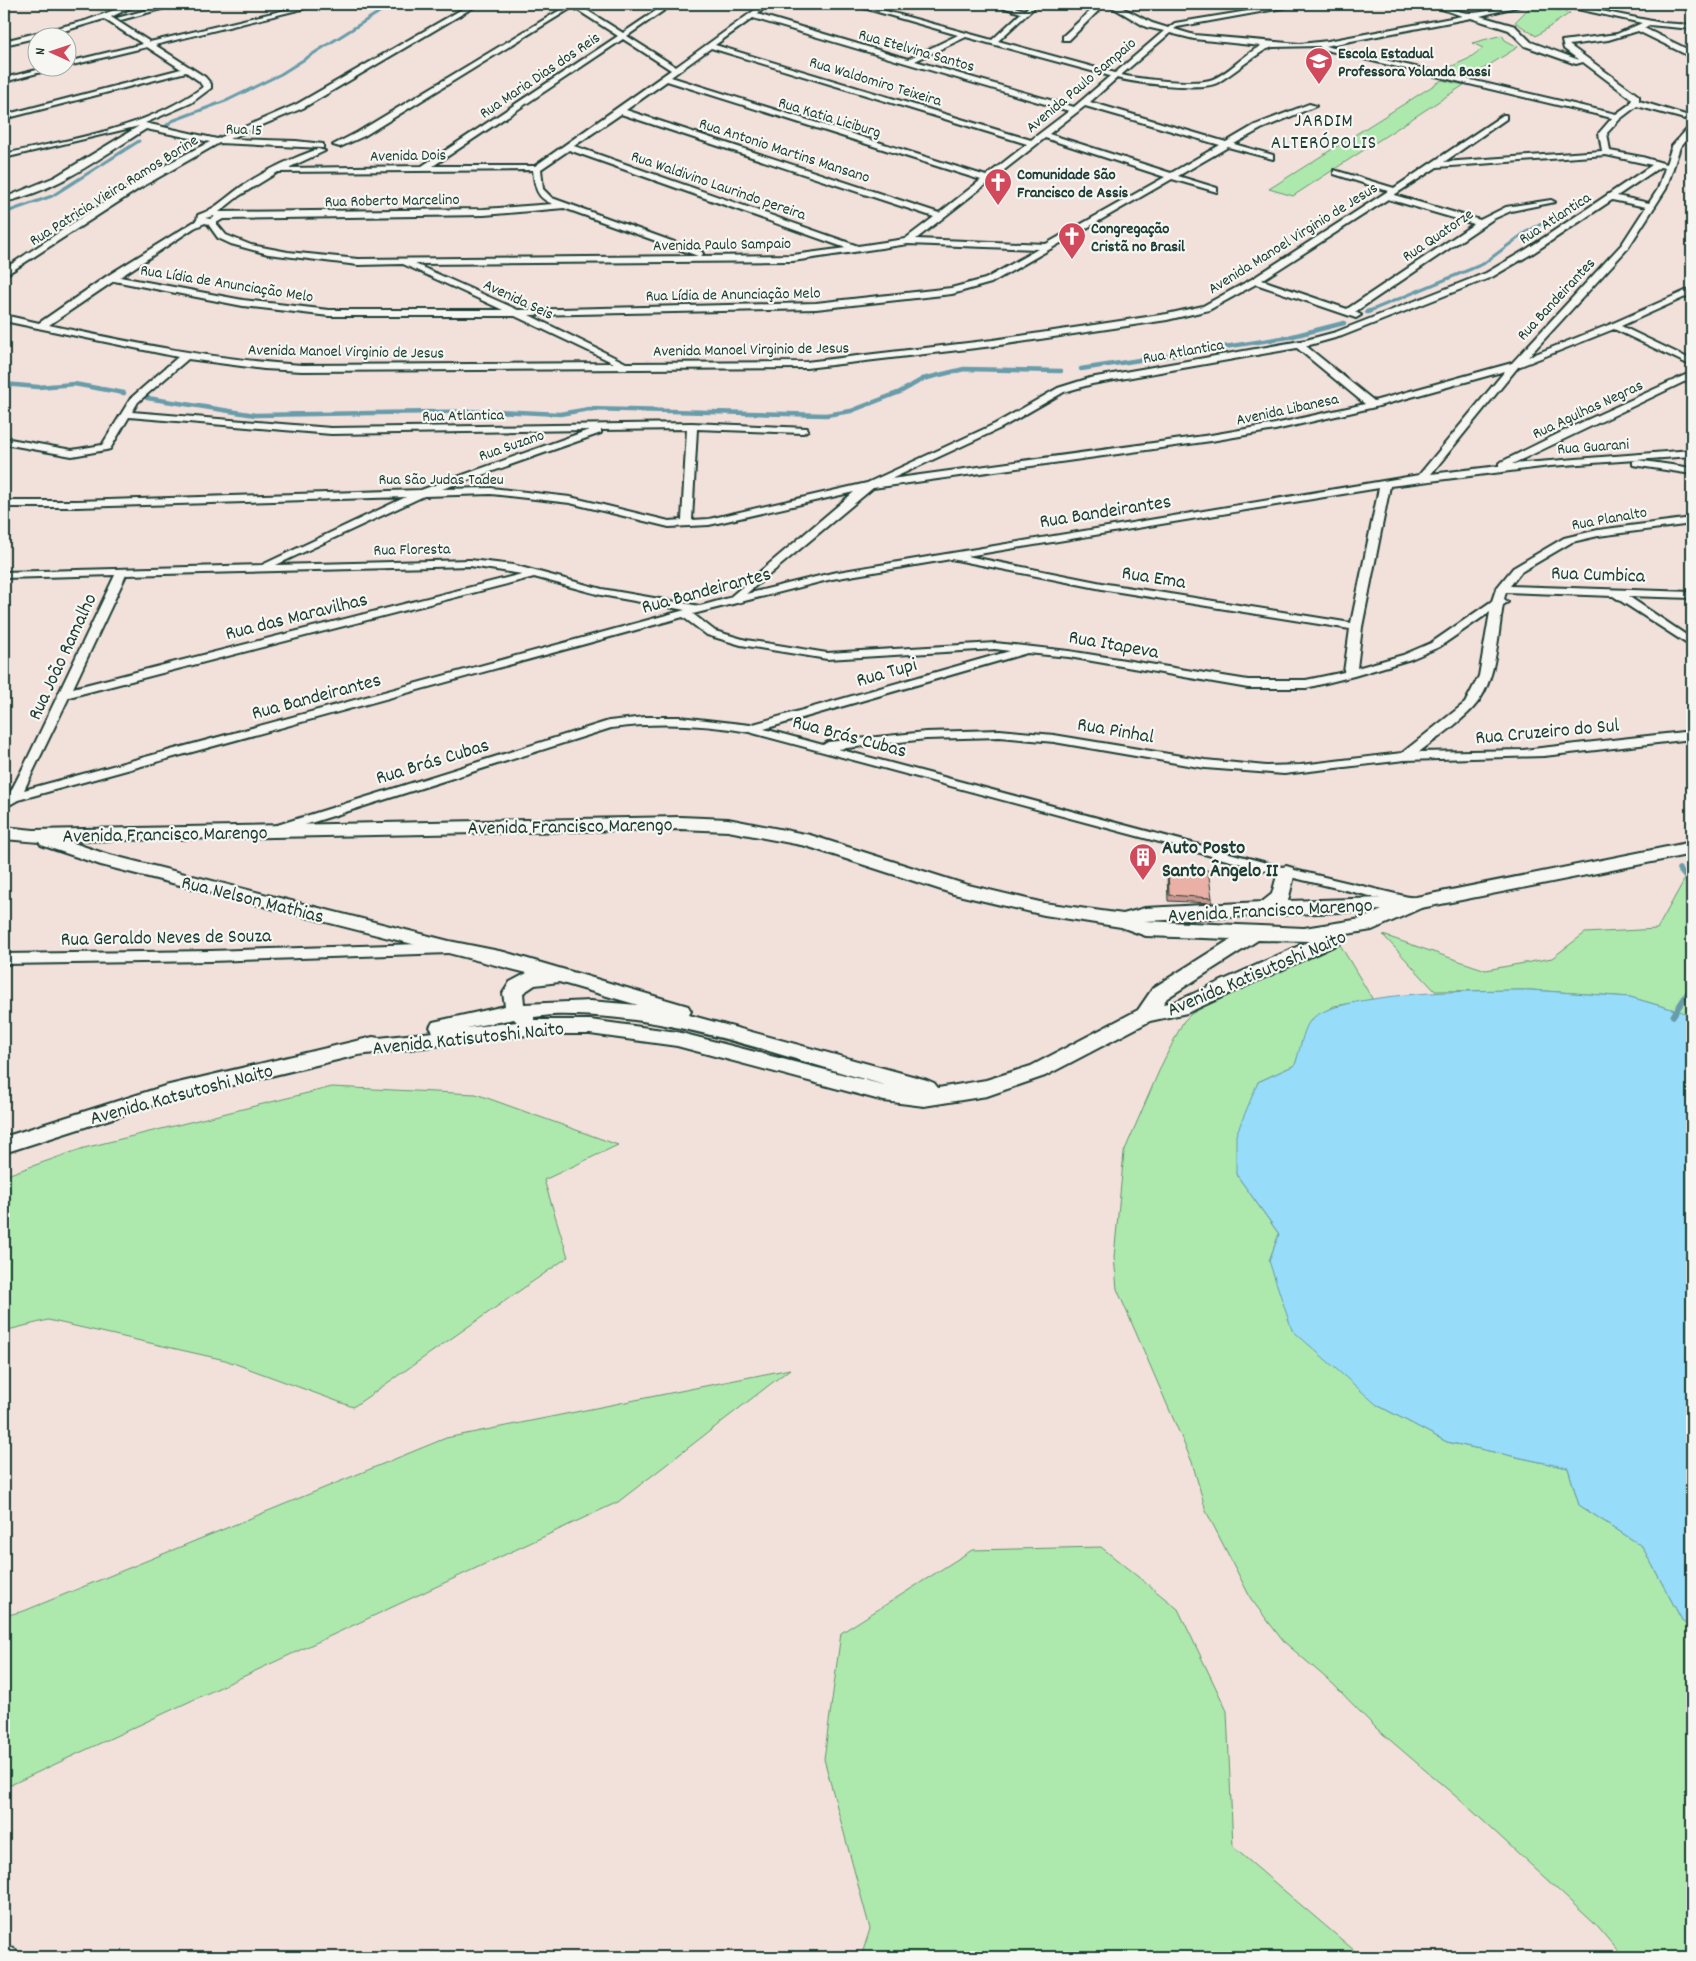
<svg xmlns="http://www.w3.org/2000/svg" width="1696" height="1961" viewBox="0 0 1696 1961" font-family="Dekko,sans-serif">
<rect width="100%" height="100%" fill="#f2e1db"/>
<filter id="ink" filterUnits="userSpaceOnUse"><feTurbulence type="fractalNoise" baseFrequency=".02" numOctaves="2"/><feDisplacementMap in="SourceGraphic" scale="10" xChannelSelector="R" yChannelSelector="G"/><feConvolveMatrix kernelMatrix="1 2 1 2 8 2 1 2 1" color-interpolation-filters="sRGB"/></filter>
<g filter="url(#ink)">
<path fill="#ade8ad" stroke="#669270" d="M 1532,5 L 1570,13 L 1536,36 L 1515,22 Z
M 1502,35 L 1505,40 L 1518,47 L 1470,77 L 1441,71 L 1468,59 L 1483,48 L 1472,43 Z
M 1442,80 L 1464,85 L 1293,196 L 1269,189 Z
M 1692,866 L 1692,1015 L 1630,997 L 1531,990 L 1435,991 L 1383,935 L 1486,970 L 1552,958 L 1585,933 L 1657,929 Z
M 1339,943 L 1373,1000 L 1334,1006 L 1310,1021 L 1295,1065 L 1258,1082 L 1236,1174 L 1279,1234 L 1269,1261 L 1377,1405 L 1447,1442 L 1568,1468 L 1579,1505 L 1642,1546 L 1683,1622 L 1692,1627 L 1692,1957 L 1623,1957 L 1596,1925 L 1467,1806 L 1376,1728 L 1333,1684 L 1283,1641 L 1251,1599 L 1206,1511 L 1192,1462 L 1117,1289 L 1114,1257 L 1124,1152 L 1162,1064 L 1183,1022 L 1191,1014 L 1245,984 Z
M 332,1087 L 476,1094 L 618,1145 L 544,1180 L 568,1257 L 353,1407 L 225,1360 L 48,1320 L 4,1331 L 4,1176 L 84,1148 Z
M 790,1369 L 618,1502 L 4,1788 L 4,1616 L 24,1611 L 446,1438 Z
M 1101,1547 L 1178,1609 L 1227,1711 L 1233,1847 L 1362,1957 L 861,1957 L 870,1929 L 824,1759 L 841,1633 L 972,1550 Z"/>
<path fill="#97dcf9" stroke="#679caa" d="M 1531,990 L 1630,997 L 1692,1015 L 1692,1627 L 1683,1622 L 1642,1546 L 1579,1505 L 1568,1468 L 1447,1442 L 1377,1405 L 1292,1330 L 1269,1261 L 1279,1234 L 1236,1174 L 1236,1135 L 1258,1082 L 1295,1065 C 1299,1054 1303,1029 1310,1021 C 1334,991 1490,990 1531,990 Z"/>
<g fill="none" stroke-linecap="round" stroke-linejoin="round">
<path stroke="#679caa" stroke-width="3" d="M 166,126 L 172,121 L 228,100 L 281,74 L 392,4
M 4,213 L 52,196 L 139,141
M 1367,312 L 1483,264 L 1526,232 L 1564,212"/>
<path stroke="#679caa" stroke-width="4.5" d="M 1367,312 L 1370,311
M 1081,369 L 1289,337 L 1344,323
M 4,384 L 38,387 L 74,384 L 124,393
M 147,398 L 255,415 L 495,411 L 560,414 L 589,409 L 826,415 L 851,411 L 900,392 L 923,379 L 964,369 L 1061,371"/>
<path stroke="#679caa" stroke-width="5.5" d="M 1679,869 L 1692,885
M 1673,1016 L 1692,986"/>
<g stroke="#1f3d34" stroke-width="4">
<path id="minor" d="M 130,4 L 138,4 L 111,17 L 150,42 L 311,4 L 322,4 L 155,45 L 205,77 L 211,84 L 211,88 L 191,103 L 145,123 L 217,139 L 297,104 L 471,4 L 479,4 L 303,108 L 229,139 L 296,141 L 323,144 L 323,148 L 219,143 L 140,188 L 4,276 L 4,269 C 71,225 137,177 210,142 L 146,129 C 101,157 57,191 4,202 L 4,198 L 55,177 L 139,126 L 4,158 L 4,154 C 72,139 145,129 203,87 L 199,81 L 186,72 L 4,119 L 4,115 L 181,69 L 147,47 L 68,66 L 68,62 L 143,44 L 104,19 L 57,33 L 4,45 L 4,41 L 85,21 Z
M 169,4 L 179,4 L 121,20 L 117,18 Z
M 570,4 L 577,4 L 623,33 L 666,4 L 673,4 L 627,36 L 676,67 L 763,4 L 770,4 L 757,14 L 908,59 L 958,35 L 850,4 L 860,4 L 992,40 L 1021,13 L 993,4 L 1003,4 L 1025,10 L 1031,4 L 1038,4 L 998,41 L 1115,73 L 1164,31 L 1146,27 L 1107,4 L 1115,4 L 1152,23 L 1168,28 L 1175,23 L 1290,4 L 1304,4 L 1177,27 L 1174,29 L 1194,35 L 1300,44 L 1328,41 L 1462,16 L 1428,4 C 1443,4 1459,14 1473,13 C 1492,12 1509,4 1527,4 L 1480,16 L 1515,26 L 1531,42 L 1579,60 L 1564,49 L 1562,41 L 1617,34 L 1642,23 L 1554,4 L 1566,4 L 1662,23 L 1692,25 L 1692,29 L 1649,25 L 1644,28 L 1691,51 L 1692,63 L 1685,54 L 1638,31 L 1608,40 L 1569,45 L 1639,96 L 1639,101 L 1692,117 L 1692,121 L 1637,106 L 1620,119 L 1607,133 L 1610,151 L 1642,157 L 1666,164 L 1672,146 L 1689,127 L 1692,127 L 1692,133 L 1680,147 L 1666,189 L 1628,248 L 1528,357 L 1611,324 L 1692,288 L 1692,294 L 1621,326 L 1692,360 L 1692,366 L 1614,329 L 1518,367 L 1431,474 L 1499,466 L 1499,463 L 1578,424 L 1692,372 L 1692,378 L 1512,464 L 1692,450 L 1692,456 L 1550,466 L 1390,486 L 1362,627 L 1357,668 L 1403,655 L 1431,643 L 1492,601 L 1496,589 L 1513,568 L 1564,538 L 1598,530 L 1692,518 L 1692,524 L 1598,536 L 1572,542 L 1521,572 L 1510,586 L 1692,592 L 1692,598 L 1628,596 L 1692,639 L 1692,647 L 1613,596 L 1506,592 L 1504,599 L 1508,602 L 1503,605 C 1497,638 1497,683 1473,708 C 1457,725 1437,738 1419,752 L 1523,750 L 1692,731 L 1692,739 L 1544,756 L 1405,760 L 1284,774 L 1205,768 L 1054,742 L 1000,737 L 926,739 L 838,749 L 1286,868 L 1417,899 L 1419,902 L 1417,905 L 1412,906 L 1286,876 L 749,732 C 703,724 658,722 611,728 L 279,833 L 271,833 L 269,830 L 271,827 L 609,721 L 645,717 L 680,717 L 750,725 L 1010,651 L 995,649 L 827,659 L 741,645 L 707,635 L 683,617 L 18,800 L 4,808 L 4,798 L 9,795 L 26,762 L 115,575 L 4,578 L 4,572 L 262,565 L 406,497 L 77,507 L 4,507 L 4,501 L 77,501 L 421,490 L 589,430 L 331,434 L 129,417 L 110,449 L 106,450 L 72,456 L 4,444 L 4,438 L 72,450 L 102,445 L 131,398 L 178,357 L 4,321 L 4,315 L 39,323 L 107,276 L 197,220 L 198,215 C 217,209 230,193 247,183 C 269,169 293,158 318,149 L 325,151 L 288,168 L 422,166 L 618,36 L 573,7 L 364,136 L 340,147 L 333,145 L 358,132 ZM 753,18 L 1069,111 L 1031,140 L 715,45 ZM 1471,18 L 1509,30 L 1525,46 L 1576,64 L 1583,62 L 1632,99 L 1630,104 L 1616,114 L 1325,46 ZM 1170,33 L 1194,39 L 1261,46 C 1244,54 1227,75 1210,80 C 1193,85 1139,79 1121,75 ZM 966,37 L 1110,76 L 1074,107 L 915,61 ZM 623,39 L 671,70 L 535,166 L 433,166 ZM 1319,46 L 1322,49 L 1612,118 L 1599,133 L 1602,151 L 1444,162 L 1506,119 L 1506,115 L 1503,115 L 1394,188 L 1334,170 L 1334,174 L 1388,191 L 1252,279 L 1203,306 L 1167,314 L 993,340 L 806,362 L 626,363 L 529,315 L 816,309 L 952,294 L 991,283 L 1172,179 L 1217,192 L 1217,188 L 1178,176 L 1228,147 L 1273,159 L 1273,155 L 1234,144 L 1261,129 L 1316,106 L 1309,104 L 1255,125 L 1226,142 L 1090,102 L 1117,78 C 1135,83 1202,91 1217,83 C 1234,73 1248,60 1265,50 L 1273,47 ZM 711,48 L 1027,144 L 986,176 L 671,77 ZM 667,81 L 981,180 L 939,213 L 626,110 ZM 1085,106 L 1220,145 L 1171,173 L 1049,134 ZM 621,114 L 934,217 L 905,239 L 858,246 L 574,146 ZM 1045,138 L 1165,177 L 1046,244 L 916,239 ZM 569,150 L 846,248 L 793,255 L 701,256 L 703,254 L 702,252 L 552,198 L 543,189 L 541,169 ZM 1606,155 L 1652,165 L 1527,249 L 1486,273 L 1336,332 L 1306,340 L 1090,378 L 1058,388 L 995,424 L 867,483 L 709,519 L 692,520 L 697,429 L 803,433 L 808,430 L 807,428 L 692,423 L 331,428 L 132,412 L 138,402 L 188,359 L 264,369 L 302,371 L 806,368 L 993,346 L 1167,320 L 1209,310 L 1256,284 L 1356,318 L 1361,315 L 1355,312 L 1493,219 L 1511,211 L 1555,202 L 1551,200 L 1506,207 L 1480,220 L 1394,195 L 1437,167 ZM 1660,167 L 1665,168 L 1658,189 L 1649,203 L 1617,196 ZM 533,170 C 535,187 536,198 553,204 L 484,209 L 219,212 L 239,196 L 278,172 ZM 1388,199 L 1474,224 L 1347,309 L 1262,280 ZM 1612,200 L 1646,207 L 1622,244 L 1512,363 L 1374,401 L 1306,346 L 1342,336 L 1492,277 L 1533,253 ZM 564,208 L 698,256 L 358,259 L 288,252 L 251,245 L 226,235 L 216,223 L 223,219 L 484,215 ZM 215,216 L 210,219 L 205,218 L 214,216 ZM 205,223 L 208,224 L 218,238 L 231,244 L 268,254 L 358,265 L 403,264 L 503,310 L 329,310 L 243,300 L 120,277 L 194,228 ZM 908,244 L 1038,249 L 985,279 L 951,288 L 816,303 L 518,310 L 415,264 L 793,261 ZM 114,281 L 243,306 L 329,316 L 515,316 L 614,363 L 302,365 C 216,360 133,343 49,325 ZM 1297,348 L 1365,404 L 1275,424 L 1211,435 L 891,479 L 1001,428 L 1064,392 L 1092,384 ZM 1505,371 L 1419,475 L 832,573 L 746,594 L 873,488 L 1211,441 L 1275,430 L 1375,407 ZM 687,429 L 682,520 L 669,521 L 570,497 L 491,488 L 442,489 L 601,433 L 601,430 ZM 1379,488 L 1351,623 L 1107,584 L 967,556 ZM 854,492 L 729,598 L 700,606 L 602,589 L 513,565 L 470,560 L 276,565 L 424,496 L 491,494 L 570,503 L 669,527 L 709,525 ZM 951,559 L 1107,590 L 1350,629 L 1344,672 L 1306,680 L 1248,680 L 1069,651 L 995,643 L 827,653 L 746,640 L 715,631 L 693,614 L 832,579 ZM 470,566 L 522,574 L 73,688 L 126,575 ZM 534,577 L 601,595 L 685,610 L 24,790 L 69,697 ZM 1490,612 L 1479,676 L 1465,703 L 1402,753 L 1301,765 L 1266,766 L 1205,760 L 1054,735 L 1000,730 L 926,732 L 828,742 L 823,745 L 764,729 L 1027,653 L 1069,657 L 1248,688 L 1306,688 L 1354,676 L 1411,659 L 1439,647 Z
M 1098,4 L 1105,4 L 1069,40 L 1063,40 L 1063,36 Z
M 45,68 L 56,68 L 4,82 L 4,78 Z
M 1637,460 L 1692,468 L 1692,474 L 1633,465 L 1633,461 Z
M 449,943 L 456,948 L 449,953 L 211,961 L 4,964 L 4,954 L 211,951 Z
M 4,1944 L 16,1950 L 19,1957 L 4,1957 Z"/>
</g>
<g stroke="#1f3d34" stroke-width="4">
<path id="secondary" d="M 680,817 L 728,819 L 810,835 L 964,884 L 1044,903 L 1123,914 L 1145,908 L 1262,902 L 1272,894 L 1279,868 L 1286,866 L 1293,868 L 1295,872 L 1288,901 L 1416,897 L 1692,842 L 1692,854 L 1421,908 L 1372,930 L 1341,935 L 1343,938 L 1340,943 L 1187,1013 L 1150,1021 L 1045,1076 L 987,1096 L 924,1106 L 884,1101 L 677,1046 L 590,1034 L 536,1034 L 358,1055 L 166,1101 L 4,1153 L 4,1137 L 165,1086 L 373,1037 L 379,1038 L 433,1032 L 430,1027 L 433,1022 L 505,1006 L 503,993 L 510,982 L 527,973 L 101,865 L 41,845 L 39,842 L 4,839 L 4,827 L 34,830 ZM 680,829 L 728,831 L 806,846 L 954,894 L 1044,915 L 1121,927 L 1146,936 L 1231,939 L 1153,988 L 1138,1010 L 1031,1066 L 986,1080 L 938,1088 L 934,1083 L 927,1080 L 689,1015 L 691,1011 L 688,1006 L 504,952 L 449,941 L 106,854 L 68,841 ZM 1382,910 L 1361,919 L 1304,928 L 1144,921 ZM 1258,940 L 1310,941 L 1175,1002 L 1163,1004 L 1167,998 ZM 559,982 L 638,1005 L 590,1001 L 524,1004 L 523,993 L 535,985 ZM 552,1015 C 669,1012 777,1056 888,1086 L 677,1032 L 590,1020 L 534,1020 L 534,1017 ZM 514,1019 L 517,1022 L 465,1028 Z"/>
</g>
<use href="#minor" fill="#f6f6f2" fill-rule="evenodd"/>
<use href="#secondary" fill="#f6f6f2" fill-rule="evenodd"/>
</g>
<path fill="#c9978f" stroke="#1f3d34" d="M 1168,869 L 1212,898 L 1212,903 L 1168,901 L 1167,874 Z"/>
<path fill="#eab0a6" stroke="#1f3d34" d="M 1168,869 L 1208,870 L 1212,898 L 1169,895 Z"/>
</g>
<defs>
<g id="school-pin" transform="scale(1.4375)"><path d="M0 17L-7.5 6A9.5 9.5 0 1 1 7.5 6Z" fill="#d1495b" stroke="#f6f6f2"/><path d="M0-5L7-2L0 1L-7-2ZM-4 1L0 2.5L4 1V4Q0 6-4 4Z" fill="#fff"/></g>
<g id="church-pin" transform="scale(1.4375)"><path d="M0 17L-7.5 6A9.5 9.5 0 1 1 7.5 6Z" fill="#d1495b" stroke="#f6f6f2"/><path d="M-1.2-6h2.4v3.5h3.3v2.4h-3.3V6h-2.4V-.1h-3.3v-2.4h3.3Z" fill="#fff"/></g>
<g id="building-pin" transform="scale(1.4375)"><path d="M0 17L-7.5 6A9.5 9.5 0 1 1 7.5 6Z" fill="#d1495b" stroke="#f6f6f2"/><path d="M-4-6H4V6H1V3H-1V6H-4ZM-2.5-4.3h1.7v1.8h-1.7ZM.8-4.3h1.7v1.8H.8ZM-2.5-1h1.7V.8h-1.7ZM.8-1h1.7V.8H.8Z" fill="#fff"/></g>
</defs>
<g fill-rule="evenodd">
<use href="#school-pin" x="1319" y="61"/>
<use href="#church-pin" x="998" y="182"/>
<use href="#church-pin" x="1072" y="236"/>
<use href="#building-pin" x="1143" y="857"/>
</g>
<g text-anchor="middle" stroke-width="4.5" stroke-linejoin="round" paint-order="stroke">
<g font-size="16" fill="#1f3d34" stroke="#f6f6f2">
<text transform="translate(917 49) rotate(16)" y="6">Rua Etelvina Santos</text>
<text transform="translate(539 74) rotate(-34)" y="6">Rua Maria Dias dos Reis</text>
<text transform="translate(876 80) rotate(17)" y="6">Rua Waldomiro Teixeira</text>
<text transform="translate(1080 84) rotate(-40)" y="6">Avenida Paulo Sampaio</text>
<text transform="translate(830 116) rotate(17)" y="6">Rua Katia Liciburg</text>
<text transform="translate(244 128) rotate(2)" y="6">Rua 15</text>
<text transform="translate(785 149) rotate(18)" y="6">Rua Antonio Martins Mansano</text>
<text transform="translate(408 154) rotate(-1)" y="6">Avenida Dois</text>
<text transform="translate(719 184) rotate(19)" y="6">Rua Waldivino Laurindo pereira</text>
<text transform="translate(113 189) rotate(-32)" y="6">Rua Patricia Vieira Ramos Borine</text>
<text transform="translate(392 199) rotate(-1)" y="6">Rua Roberto Marcelino</text>
<text transform="translate(1554 217) rotate(-33)" y="6">Rua Atlantica</text>
<text transform="translate(1437 234) rotate(-34)" y="6">Rua Quatorze</text>
<text transform="translate(1292 237) rotate(-32)" y="6">Avenida Manoel Virginio de Jesus</text>
<text transform="translate(722 243) rotate(-1)" y="6">Avenida Paulo Sampaio</text>
<text transform="translate(227 282) rotate(9)" y="6">Rua Lídia de Anunciação Melo</text>
<text transform="translate(733 293) rotate(-1)" y="6">Rua Lídia de Anunciação Melo</text>
<text transform="translate(519 298) rotate(25)" y="6">Avenida Seis</text>
<text transform="translate(1555 298) rotate(-47)" y="6">Rua Bandeirantes</text>
<text transform="translate(751 348) rotate(-1)" y="6">Avenida Manoel Virginio de Jesus</text>
<text transform="translate(346 350) rotate(1)" y="6">Avenida Manoel Virginio de Jesus</text>
<text transform="translate(1183 350) rotate(-10)" y="6">Rua Atlantica</text>
<text transform="translate(1287 408) rotate(-12)" y="6">Avenida Libanesa</text>
<text transform="translate(1587 408) rotate(-25)" y="6">Rua Agulhas Negras</text>
<text transform="translate(463 414) rotate(-1)" y="6">Rua Atlantica</text>
<text transform="translate(511 444) rotate(-19)" y="6">Rua Suzano</text>
<text transform="translate(1593 445) rotate(-4)" y="6">Rua Guarani</text>
<text x="441" y="484">Rua São Judas Tadeu</text>
<text transform="translate(1609 517) rotate(-10)" y="6">Rua Planalto</text>
<text transform="translate(412 548) rotate(-1)" y="6">Rua Floresta</text>
</g>
<g font-size="16" font-weight="bold" fill="#1f3d34" stroke="#f6f6f2" text-anchor="start">
<text x="1338" y="58">Escola Estadual<tspan x="1338" dy="18">Professora Yolanda Bassi</tspan></text>
<text x="1017" y="179">Comunidade São<tspan x="1017" dy="18">Francisco de Assis</tspan></text>
<text x="1091" y="233">Congregação<tspan x="1091" dy="18">Cristã no Brasil</tspan></text>
</g>
<g font-size="19" letter-spacing="1" fill="#1f3d34" stroke="#f6f6f2">
<text x="1324" y="126">JARDIM<tspan x="1324" dy="22">ALTERÓPOLIS</tspan></text>
</g>
<g font-size="20" fill="#1f3d34" stroke="#f6f6f2">
<text transform="translate(1105 510) rotate(-9)" y="7">Rua Bandeirantes</text>
<text transform="translate(1598 573) rotate(2)" y="7">Rua Cumbica</text>
<text transform="translate(1154 576) rotate(9)" y="7">Rua Ema</text>
<text transform="translate(706 589) rotate(-15)" y="7">Rua Bandeirantes</text>
<text transform="translate(296 615) rotate(-14)" y="7">Rua das Maravilhas</text>
<text transform="translate(1114 643) rotate(10)" y="7">Rua Itapeva</text>
<text transform="translate(61 656) rotate(-65)" y="7">Rua João Ramalho</text>
<text transform="translate(886 671) rotate(-16)" y="7">Rua Tupi</text>
<text transform="translate(316 695) rotate(-15)" y="7">Rua Bandeirantes</text>
<text transform="translate(1116 729) rotate(10)" y="7">Rua Pinhal</text>
<text transform="translate(1547 730) rotate(-5)" y="7">Rua Cruzeiro do Sul</text>
<text transform="translate(850 735) rotate(15)" y="7">Rua Brás Cubas</text>
<text transform="translate(432 760) rotate(-17)" y="7">Rua Brás Cubas</text>
<text transform="translate(570 825) rotate(-1)" y="7">Avenida Francisco Marengo</text>
<text transform="translate(165 833) rotate(-1)" y="7">Avenida Francisco Marengo</text>
<text transform="translate(253 898) rotate(14)" y="7">Rua Nelson Mathias</text>
<text transform="translate(1270 909) rotate(-3)" y="7">Avenida Francisco Marengo</text>
<text transform="translate(166 936) rotate(-1)" y="7">Rua Geraldo Neves de Souza</text>
<text transform="translate(1256 972) rotate(-23)" y="7">Avenida Katisutoshi Naito</text>
<text transform="translate(468 1037) rotate(-6)" y="7">Avenida Katisutoshi Naito</text>
<text transform="translate(181 1093) rotate(-15)" y="7">Avenida Katsutoshi Naito</text>
</g>
<g font-size="20" font-weight="bold" fill="#1f3d34" stroke="#f6f6f2" text-anchor="start">
<text x="1162" y="853">Auto Posto<tspan x="1162" dy="23">Santo Ângelo II</tspan></text>
</g>
</g>
<rect width="1696" height="1961" fill="none" stroke="#f6f6f2" stroke-width="20"/>
<rect x="10" y="10" width="1676" height="1941" fill="none" stroke="#1f3d34" stroke-width="2" filter="url(#ink)"/>
<g transform="translate(52 52) rotate(273)"><circle r="24" fill="#f6f6f2" stroke="#a0aca6"/>
<path d="M0-4L9 19L0 12L-9 19Z" fill="#d1495b"/>
<text y="-8" font-size="14" font-weight="bold" text-anchor="middle" fill="#1f3d34">N</text>
</g>
</svg>
